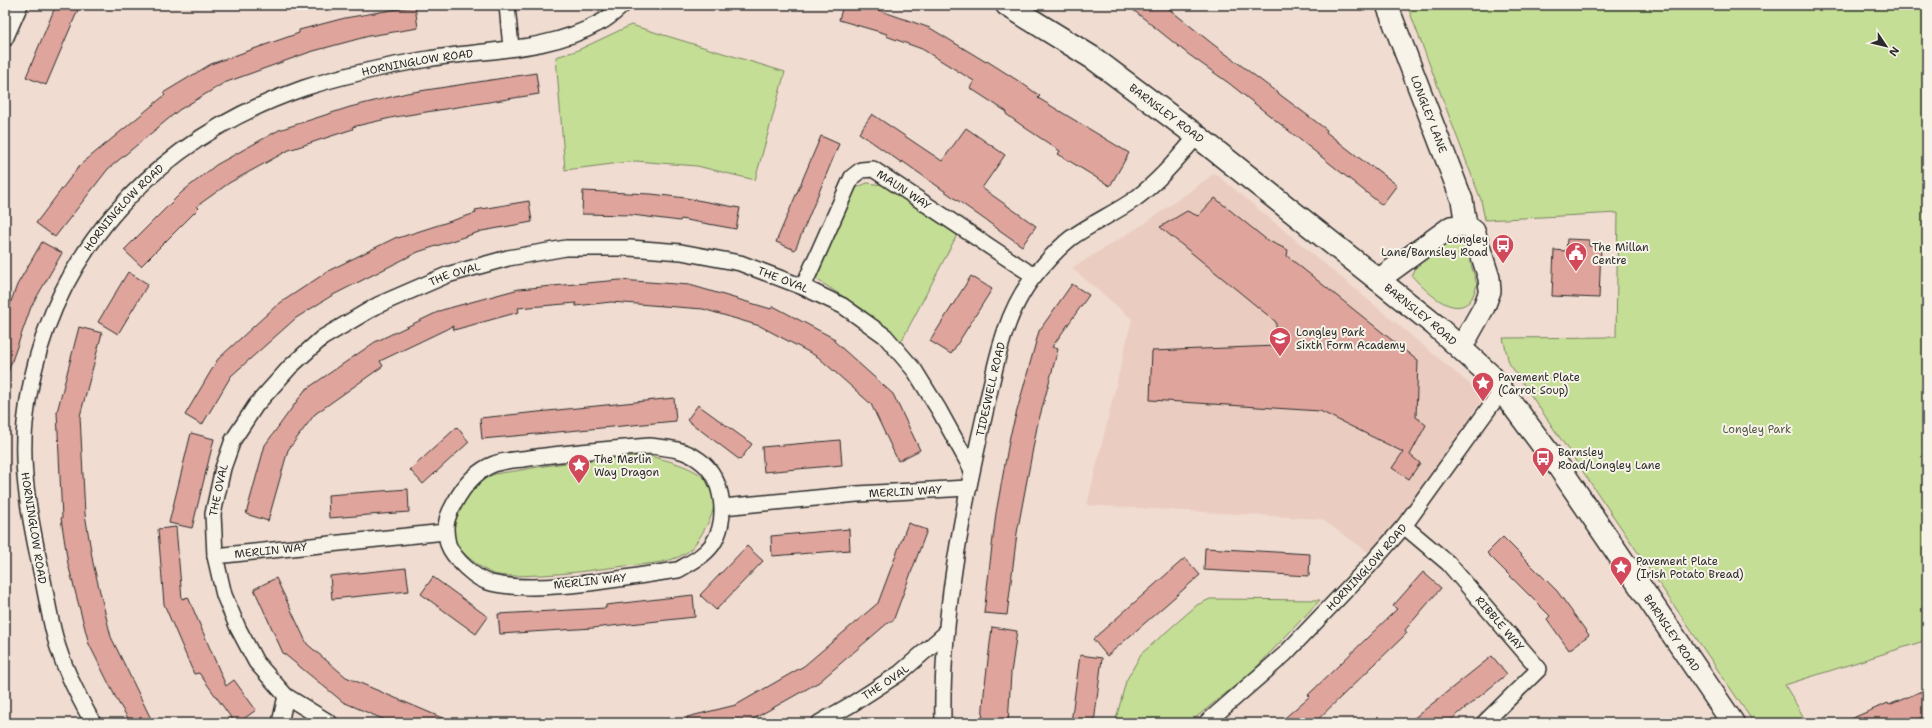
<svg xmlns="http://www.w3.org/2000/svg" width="1932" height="728" viewBox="0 0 1932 728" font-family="'Shantell Sans',sans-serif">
<rect width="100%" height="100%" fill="#f0dcd1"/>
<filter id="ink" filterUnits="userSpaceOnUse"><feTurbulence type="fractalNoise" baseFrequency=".025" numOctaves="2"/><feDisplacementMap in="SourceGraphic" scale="8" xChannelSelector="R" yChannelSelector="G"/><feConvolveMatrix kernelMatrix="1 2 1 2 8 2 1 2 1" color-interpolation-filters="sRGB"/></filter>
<g filter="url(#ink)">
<path fill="#ebccc1" d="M 1215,173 L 1484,396 L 1424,489 L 1371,554 L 1321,519 L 1087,505 L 1132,319 L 1072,268 L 1147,222 Z"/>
<path fill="#c4de95" stroke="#788460" d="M 1407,5 L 1927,5 L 1927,640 L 1785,685 L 1807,723 L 1754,723 L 1509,363 L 1503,338 L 1616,337 L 1618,213 L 1485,220 L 1481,200 Z
M 631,25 L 785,72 L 755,180 L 697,166 L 636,161 L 565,170 L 556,57 L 576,51 Z
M 867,183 L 884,185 L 957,235 L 901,342 L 864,310 L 816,279 L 856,188 Z
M 1458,236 L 1464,240 L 1477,285 C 1475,290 1473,298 1469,302 C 1451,318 1423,288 1412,276 L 1417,265 Z
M 650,456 C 685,465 731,476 708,523 C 703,532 695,547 686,553 C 667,565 639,564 617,567 C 592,570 567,574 542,575 C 530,575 501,578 491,573 C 482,569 461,553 457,545 C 446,521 469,487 490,476 C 498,472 512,472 521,470 C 564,462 607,458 650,456 Z
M 1210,599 L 1320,600 L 1252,672 L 1189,723 L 1115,723 L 1126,681 L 1141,654 L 1197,605 Z"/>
<path fill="#dfa59c" stroke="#2b2b2b" d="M 56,5 L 80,5 L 46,85 L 26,77 Z
M 843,5 L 864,5 L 930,28 L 986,62 L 987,61 L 1020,82 L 1040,96 L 1038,98 L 1129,153 L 1110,186 L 1058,154 L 1060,151 L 1024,127 L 1006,114 L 1007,112 L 970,88 L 974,81 L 922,49 L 886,36 L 887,34 L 839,20 Z
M 1127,5 L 1164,5 L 1214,45 L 1327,130 L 1326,132 L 1371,167 L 1372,166 L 1397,185 L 1382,205 L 1230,84 L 1188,54 Z
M 415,6 L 418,28 L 369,36 L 310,52 L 224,83 L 179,110 L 108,169 L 55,237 L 36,223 L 80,165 L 165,95 L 163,93 L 211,64 L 299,33 L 299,30 L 345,18 Z
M 536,73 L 539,94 L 395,117 L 352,127 L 353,129 L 289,150 L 229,183 L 197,206 L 199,208 L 141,266 L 124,250 L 182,192 L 216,165 L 279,130 L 350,107 L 407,93 Z
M 872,114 L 942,161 L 966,128 L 1005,155 L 982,188 L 1036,226 L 1022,246 L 902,161 L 902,163 L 859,133 Z
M 821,136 L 839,144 L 795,250 L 776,242 Z
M 583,191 L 651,194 L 686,198 L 740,208 L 736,229 L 681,219 L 680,221 L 632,215 L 582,214 Z
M 1215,198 L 1267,240 L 1288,250 L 1287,256 L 1418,361 L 1416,417 L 1426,425 L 1410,455 L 1420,463 L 1409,479 L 1392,468 L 1403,452 L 1320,411 L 1150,400 L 1152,351 L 1276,346 L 1276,322 L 1160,227 L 1187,211 L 1198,216 Z
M 529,201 L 532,222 L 482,231 L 418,252 L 331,296 L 296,318 L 231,376 L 202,425 L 185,415 L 218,359 L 277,305 L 330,270 L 397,237 L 398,238 L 476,213 L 475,210 Z
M 1567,239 L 1589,240 L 1589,246 L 1601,247 L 1599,298 L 1552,296 L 1554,250 L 1566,251 Z
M 42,242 L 62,253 L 31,307 L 7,375 L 5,374 L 5,318 L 17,285 Z
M 128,272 L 148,284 L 118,334 L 98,322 Z
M 971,276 L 992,289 L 951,354 L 930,341 Z
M 620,280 L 690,285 L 771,309 L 773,306 L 835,339 L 834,341 L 893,394 L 920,450 L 898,461 L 871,404 L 818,357 L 760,326 L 703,309 L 611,302 L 576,306 L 576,303 L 518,308 L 519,312 L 454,330 L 453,326 L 380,361 L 383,366 L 315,414 L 288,450 L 268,521 L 246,514 L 265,445 L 305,390 L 375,342 L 442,310 L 519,289 Z
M 1072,284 L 1089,295 L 1052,347 L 1058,349 L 1037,427 L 1017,533 L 1007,615 L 984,613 L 996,513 L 1010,436 L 1039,331 Z
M 79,327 L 102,333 L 80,416 L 85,514 L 93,563 L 111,637 L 153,723 L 131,723 L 118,702 L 89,644 L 68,564 L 61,518 L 62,518 L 57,412 Z
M 674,398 L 676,421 L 482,439 L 480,418 Z
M 698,405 L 752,444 L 740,460 L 687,420 Z
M 457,427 L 469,442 L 423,484 L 410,470 Z
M 191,433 L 214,439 L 192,528 L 169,523 Z
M 840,440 L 842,465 L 764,472 L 762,447 Z
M 408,489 L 409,512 L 329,518 L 328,495 Z
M 908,523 L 927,530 L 893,621 L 890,621 L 819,682 L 746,723 L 688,723 L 687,717 L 736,705 L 804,666 L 878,603 Z
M 176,527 L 182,599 L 188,597 L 226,686 L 234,680 L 256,710 L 238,723 L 235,723 L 199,673 L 194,674 L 164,604 L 158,529 Z
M 849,529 L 850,550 L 772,556 L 771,536 Z
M 1503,537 L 1557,591 L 1589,635 L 1569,650 L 1547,619 L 1550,616 L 1487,553 Z
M 747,546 L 763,561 L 716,610 L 700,595 Z
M 1205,548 L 1310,554 L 1309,576 L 1204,570 Z
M 1185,558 L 1200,575 L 1107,656 L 1093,639 Z
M 406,568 L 409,591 L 332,599 L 330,576 Z
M 1423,572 L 1441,588 L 1405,630 L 1407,633 L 1314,723 L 1279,723 L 1310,696 L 1308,695 L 1397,609 L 1393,606 Z
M 433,577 L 488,617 L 476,634 L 421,594 Z
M 276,578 L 307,644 L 346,677 L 454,723 L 392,723 L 343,702 L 283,653 L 254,589 Z
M 693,595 L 695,617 L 593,628 L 500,634 L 498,614 L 606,608 L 606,605 Z
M 992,627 L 1017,631 L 1011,673 L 1008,723 L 982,723 L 984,693 Z
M 1080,655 L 1102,658 L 1094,723 L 1071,723 Z
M 1492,656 L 1507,674 L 1447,723 L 1408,723 Z
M 1927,689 L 1927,715 L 1908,723 L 1841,723 L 1888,703 L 1889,705 Z"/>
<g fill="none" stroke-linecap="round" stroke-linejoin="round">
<g stroke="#2b2b2b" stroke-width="18">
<g id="street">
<path d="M 507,5 L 511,48"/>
<path d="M 5,39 L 20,5"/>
<path id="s1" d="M 803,287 L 852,177 L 861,170 L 873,169 L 1034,276"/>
<path d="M 650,446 C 668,448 684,449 699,460 C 724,477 729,521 712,545 C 703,557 690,563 678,570 C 625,577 542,595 491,583 C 476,580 453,558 448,544 C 444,527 446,518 454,504 C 463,487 475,471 494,464 C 504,460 518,460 530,458 C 570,452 609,449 650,446 Z"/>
<path id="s2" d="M 723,507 L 857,494 L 968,488"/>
<path id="s3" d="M 1404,526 L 1448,563 L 1539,669 L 1484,723"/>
<path id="s4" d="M 215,556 L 445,532"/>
<path id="s5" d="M 93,723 C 79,698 62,664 55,637 C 49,615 46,593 41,571 C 31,523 20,472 25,423 C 42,260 152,140 304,88 C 344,75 387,66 428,59 C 487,49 548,52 601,22 C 609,18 616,11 623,5"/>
<path d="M 280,723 L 286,696"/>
<path id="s6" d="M 330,723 L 286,696 L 256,662 L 238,628 L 224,595 L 215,556 L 213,514 L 223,468 L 233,440 L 256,405 L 290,367 L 322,338 L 378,305 L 447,275 L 508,258 L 566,248 L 630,248 L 681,252 L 740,263 L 803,287 L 843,306 L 885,336 L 915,371 L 939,410 L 972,470"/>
<path id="s7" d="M 819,723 L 852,704 L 900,673 L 946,633"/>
<path id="s8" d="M 943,723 C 941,620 961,517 984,417 C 995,369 1003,313 1036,274 C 1046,262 1058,248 1071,238 C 1092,223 1115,213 1135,199 C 1159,181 1178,158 1197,136"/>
<path id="s9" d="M 1206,723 L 1285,654 L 1368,567 L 1404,526 L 1502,390"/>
</g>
</g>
<g stroke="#2b2b2b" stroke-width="24">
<g id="secondary">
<path id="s10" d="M 1387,5 L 1462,200 L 1466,225 L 1474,231 L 1489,278 L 1490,291 L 1484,307 L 1461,348"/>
<path d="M 1378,280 L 1451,227 L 1466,225"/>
</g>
</g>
<g stroke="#2b2b2b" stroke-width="25">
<g id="primary">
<path id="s11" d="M 1007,5 L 1093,58 L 1197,136 L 1435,325 L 1491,376 L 1559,467 L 1733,723"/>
</g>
</g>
<use href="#street" stroke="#f7f3e8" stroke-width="15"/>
<use href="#secondary" stroke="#f7f3e8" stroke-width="21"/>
<use href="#primary" stroke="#f7f3e8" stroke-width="22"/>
</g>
</g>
<defs>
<g id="bus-pin" transform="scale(1.15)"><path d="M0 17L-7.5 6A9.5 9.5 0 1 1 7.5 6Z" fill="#d1495b" stroke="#f7f3e8"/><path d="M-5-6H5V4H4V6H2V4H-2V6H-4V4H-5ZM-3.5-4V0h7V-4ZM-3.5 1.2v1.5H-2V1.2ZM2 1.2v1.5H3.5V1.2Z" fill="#fff"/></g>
<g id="civic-pin" transform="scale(1.15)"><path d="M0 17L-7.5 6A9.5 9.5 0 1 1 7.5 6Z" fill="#d1495b" stroke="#f7f3e8"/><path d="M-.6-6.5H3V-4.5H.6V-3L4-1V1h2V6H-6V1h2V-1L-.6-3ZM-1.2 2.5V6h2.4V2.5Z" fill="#fff"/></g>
<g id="university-pin" transform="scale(1.15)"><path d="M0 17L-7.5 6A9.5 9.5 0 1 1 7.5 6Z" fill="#d1495b" stroke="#f7f3e8"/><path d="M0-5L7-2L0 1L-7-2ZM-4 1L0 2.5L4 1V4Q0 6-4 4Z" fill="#fff"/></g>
<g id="sight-pin" transform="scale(1.15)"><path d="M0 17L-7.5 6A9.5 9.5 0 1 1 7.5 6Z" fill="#d1495b" stroke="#f7f3e8"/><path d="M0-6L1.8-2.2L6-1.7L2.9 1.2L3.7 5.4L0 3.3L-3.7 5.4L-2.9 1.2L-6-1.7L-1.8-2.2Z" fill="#fff"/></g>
</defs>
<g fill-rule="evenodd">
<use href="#bus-pin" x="1503" y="245"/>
<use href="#civic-pin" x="1576" y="253"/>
<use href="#university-pin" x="1280" y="338"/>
<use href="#sight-pin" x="1483" y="383"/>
<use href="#bus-pin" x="1543" y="458"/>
<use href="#sight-pin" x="579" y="465"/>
<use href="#sight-pin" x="1621" y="567"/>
</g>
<g text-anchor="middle" stroke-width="4" stroke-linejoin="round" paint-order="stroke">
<g font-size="11" fill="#2b2b2b" stroke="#f7f3e8">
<text dy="4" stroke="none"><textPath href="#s5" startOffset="889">HORNINGLOW ROAD</textPath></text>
<text dy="4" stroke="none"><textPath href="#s11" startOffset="193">BARNSLEY ROAD</textPath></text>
<text dy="4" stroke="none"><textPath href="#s10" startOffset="117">LONGLEY LANE</textPath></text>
<text dy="4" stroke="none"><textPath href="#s1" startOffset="181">MAUN WAY</textPath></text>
<text dy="4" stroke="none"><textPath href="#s5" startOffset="553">HORNINGLOW ROAD</textPath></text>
<text dy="4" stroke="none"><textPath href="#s6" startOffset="614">THE OVAL</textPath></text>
<text dy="4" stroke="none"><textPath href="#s6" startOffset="950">THE OVAL</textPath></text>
<text dy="4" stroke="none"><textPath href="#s11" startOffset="517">BARNSLEY ROAD</textPath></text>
<text dy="4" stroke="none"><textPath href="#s8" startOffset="338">TIDESWELL ROAD</textPath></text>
<text dy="4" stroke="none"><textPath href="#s6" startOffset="278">THE OVAL</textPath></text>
<text dy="4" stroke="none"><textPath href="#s2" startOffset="183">MERLIN WAY</textPath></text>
<text transform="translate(34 528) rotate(81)" y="4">HORNINGLOW ROAD</text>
<text dy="4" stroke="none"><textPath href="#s4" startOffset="56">MERLIN WAY</textPath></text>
<text dy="4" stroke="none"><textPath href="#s9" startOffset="224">HORNINGLOW ROAD</textPath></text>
<text transform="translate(590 581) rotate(-6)" y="4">MERLIN WAY</text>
<text dy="4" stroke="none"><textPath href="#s3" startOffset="137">RIBBLE WAY</textPath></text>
<text dy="4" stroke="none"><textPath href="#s11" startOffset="925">BARNSLEY ROAD</textPath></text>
<text dy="4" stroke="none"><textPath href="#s7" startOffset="78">THE OVAL</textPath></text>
</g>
<g font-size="11" fill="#2b2b2b" stroke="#f7f3e8" text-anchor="start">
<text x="1488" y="243" text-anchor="end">Longley<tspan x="1488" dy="13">Lane/Barnsley Road</tspan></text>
<text x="1592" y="251">The Millan<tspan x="1592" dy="13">Centre</tspan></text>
<text x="1296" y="336">Longley Park<tspan x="1296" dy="13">Sixth Form Academy</tspan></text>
<text x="1498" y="381">Pavement Plate<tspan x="1498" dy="13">(Carrot Soup)</tspan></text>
<text x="1558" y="456">Barnsley<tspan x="1558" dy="13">Road/Longley Lane</tspan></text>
<text x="594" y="463">The Merlin<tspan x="594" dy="13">Way Dragon</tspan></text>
<text x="1636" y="565">Pavement Plate<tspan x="1636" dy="13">(Irish Potato Bread)</tspan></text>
</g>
<g font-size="11" fill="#515846" stroke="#f7f3e8">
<text x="1757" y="433">Longley Park</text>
</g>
</g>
<rect width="1932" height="728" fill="none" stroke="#f7f3e8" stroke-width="20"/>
<rect x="10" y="10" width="1912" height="708" fill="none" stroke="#2b2b2b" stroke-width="1.5" filter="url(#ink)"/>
<g transform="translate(1886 46) rotate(125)" stroke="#f7f3e8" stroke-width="3" paint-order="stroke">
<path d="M0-3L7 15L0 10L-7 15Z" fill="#2b2b2b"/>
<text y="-6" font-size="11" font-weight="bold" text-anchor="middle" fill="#2b2b2b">N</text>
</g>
</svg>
